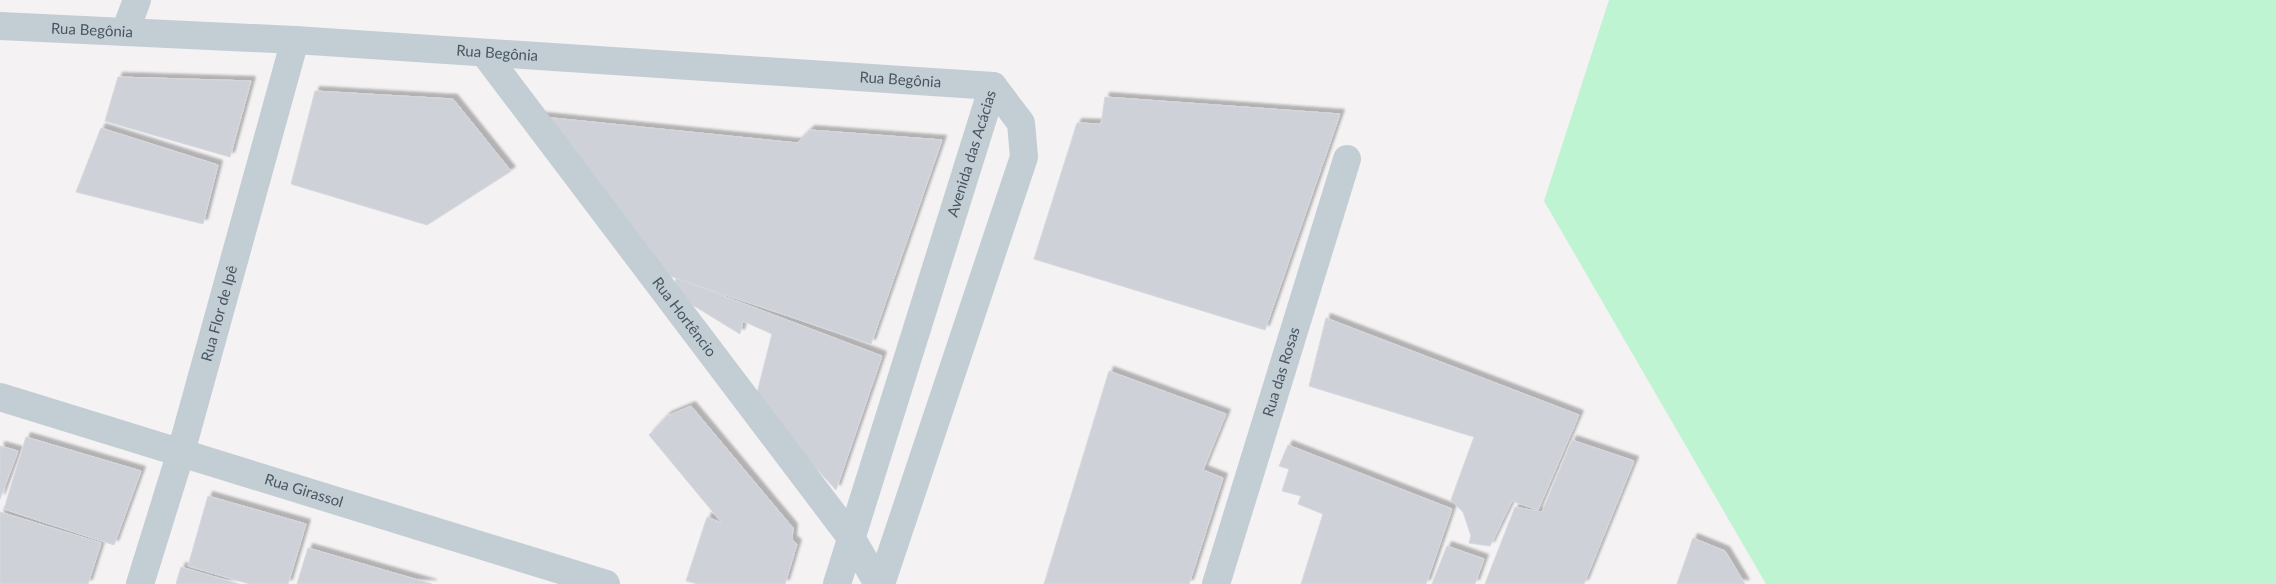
<svg xmlns="http://www.w3.org/2000/svg" width="2276" height="584" viewBox="0 0 2276 584" font-family="Lato,sans-serif">
<defs>
<filter id="shadow"><feDropShadow dx="4.5" dy="-4.5" stdDeviation="1" flood-color="#0004"/></filter>
</defs>
<rect width="100%" height="100%" fill="#f4f2f2"/>
<path fill="#bef4d1" d="M 1609,0 L 2276,0 L 2276,584 L 1766,584 L 1544,201 Z"/>
<path fill="#ced1d8" stroke="#d5d8de" filter="url(#shadow)" d="M 118,77 L 251,81 L 230,157 L 105,121 Z
M 315,91 L 453,99 L 511,171 L 427,225 L 291,184 Z
M 1105,97 L 1340,114 L 1265,330 L 1034,259 L 1077,123 L 1101,124 Z
M 533,116 L 797,143 L 810,130 L 942,140 L 871,344 L 658,272 Z
M 101,128 L 218,165 L 203,224 L 76,192 Z
M 676,278 L 882,356 L 836,490 L 755,401 L 772,334 L 743,321 L 740,334 L 673,293 Z
M 1326,318 L 1579,415 L 1538,510 L 1512,501 L 1490,546 L 1469,543 L 1471,536 L 1463,512 L 1451,500 L 1474,437 L 1309,386 Z
M 1109,371 L 1226,414 L 1203,470 L 1223,478 L 1189,584 L 1044,584 Z
M 691,406 L 793,528 L 792,540 L 797,544 L 785,584 L 698,584 L 686,581 L 707,517 L 722,523 L 649,435 L 667,416 Z
M 26,437 L 141,471 L 114,545 L 4,509 Z
M 1572,440 L 1634,461 L 1584,584 L 1485,584 L 1515,507 L 1542,512 Z
M 1288,445 L 1452,509 L 1426,584 L 1301,584 L 1323,514 L 1298,504 L 1301,496 L 1282,491 L 1289,469 L 1279,466 Z
M 0,446 L 18,451 L 0,499 Z
M 208,496 L 306,524 L 288,584 L 250,584 L 188,566 Z
M 0,512 L 101,543 L 88,584 L 0,584 Z
M 1693,538 L 1725,551 L 1745,584 L 1677,584 Z
M 1447,546 L 1484,559 L 1475,584 L 1432,584 Z
M 308,548 L 432,584 L 297,584 Z
M 181,567 L 239,584 L 176,584 Z"/>
<g fill="none" stroke-linecap="round" stroke-linejoin="round">
<g stroke="#c2cdd4" stroke-width="28">
<path id="s1" d="M 0,26 L 295,40 L 993,86"/>
<path d="M 125,32 L 137,0"/>
<path id="s2" d="M 485,54 L 852,539 L 878,584"/>
<path id="s3" d="M 0,397 L 606,584"/>
<path id="s4" d="M 140,584 L 181,452 L 295,40"/>
<path id="s5" d="M 837,584 L 993,86"/>
<path d="M 881,584 L 1024,157 L 1021,123 L 993,86"/>
<path id="s6" d="M 1216,584 L 1347,159"/>
</g>
</g>
<g text-anchor="middle" stroke-width="4" stroke-linejoin="round" paint-order="stroke">
<g font-size="15" fill="#485662" stroke="#fff">
<text dy="5" stroke="none"><textPath href="#s1" startOffset="92">Rua Begônia</textPath></text>
<text dy="5" stroke="none"><textPath href="#s1" startOffset="498">Rua Begônia</textPath></text>
<text dy="5" stroke="none"><textPath href="#s1" startOffset="902">Rua Begônia</textPath></text>
<text dy="5" stroke="none"><textPath href="#s5" startOffset="451">Avenida das Acácias</textPath></text>
<text dy="5" stroke="none"><textPath href="#s4" startOffset="282">Rua Flor de Ipê</textPath></text>
<text dy="5" stroke="none"><textPath href="#s2" startOffset="330">Rua Hortêncio</textPath></text>
<text dy="5" stroke="none"><textPath href="#s6" startOffset="222">Rua das Rosas</textPath></text>
<text dy="5" stroke="none"><textPath href="#s3" startOffset="318">Rua Girassol</textPath></text>
</g>
</g>
</svg>
